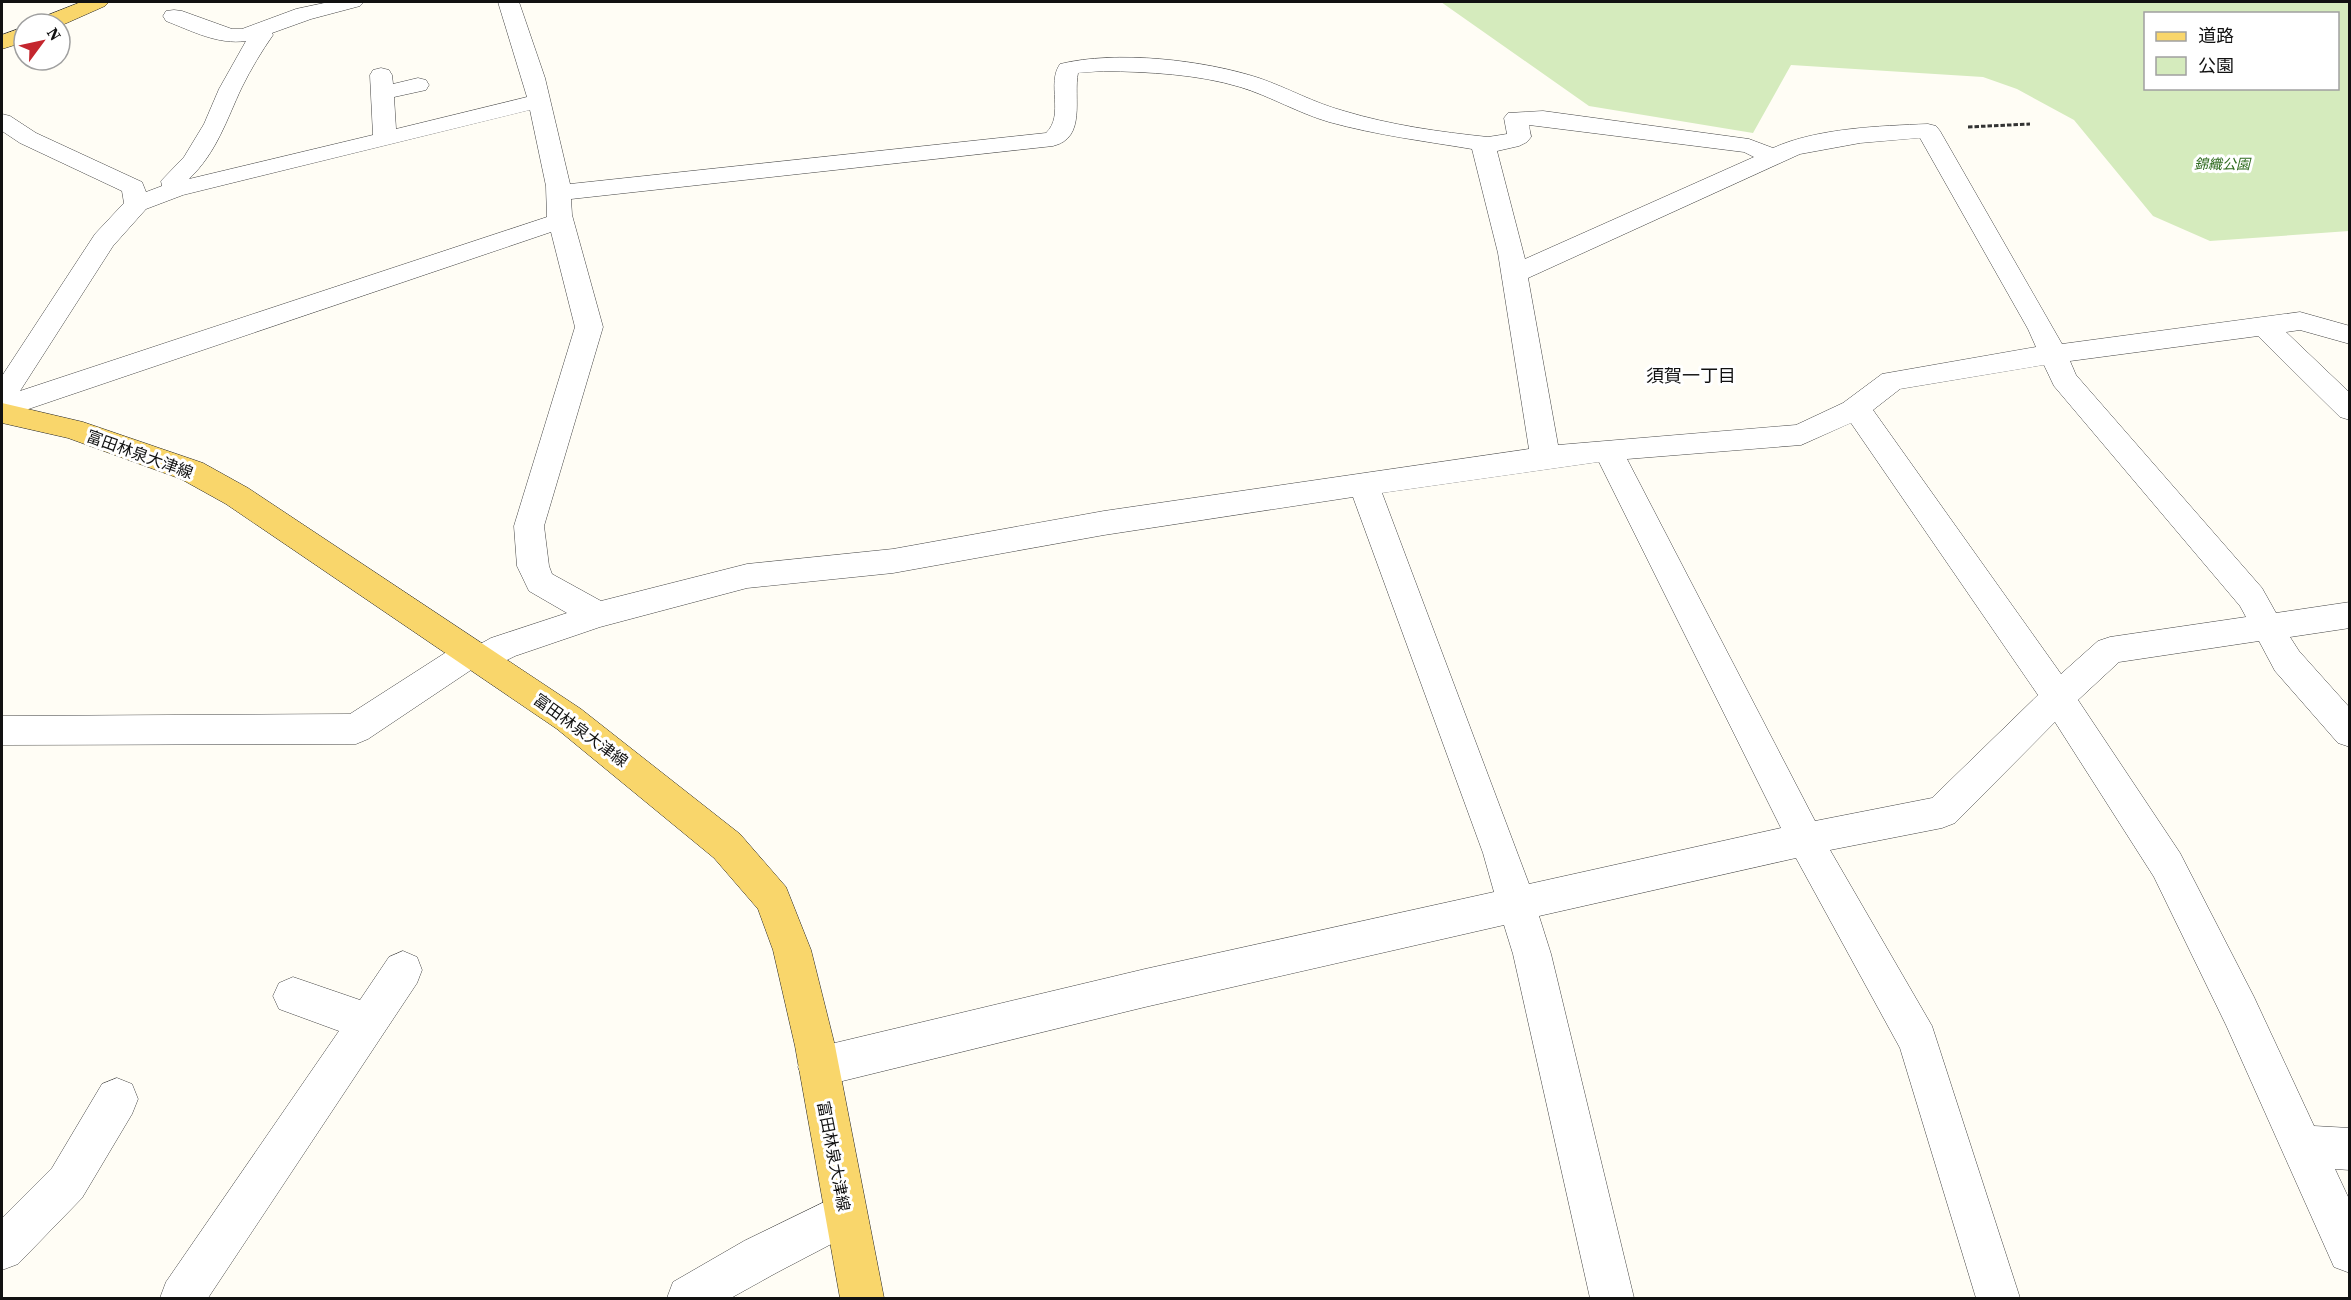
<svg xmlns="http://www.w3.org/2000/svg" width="2351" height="1300" viewBox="0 0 2351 1300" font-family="'Source Serif 4','Noto Sans JP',serif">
<rect width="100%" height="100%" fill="#fffdf5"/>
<path fill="#d5ebbd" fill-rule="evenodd" d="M 1441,2 L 2349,2 L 2349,231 L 2210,241 L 2153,216 L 2074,120 L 2017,89 L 1983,77 L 1791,65 L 1753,133 L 1589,106 ZM 2146,14 L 2338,14 L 2338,88 L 2146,88 Z"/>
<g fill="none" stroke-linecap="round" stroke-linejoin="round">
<g stroke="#444" stroke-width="1">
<path id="minor" d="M 329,2 L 364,2 L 360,6 L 311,19 L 272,33 L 273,35 C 261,52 251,69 242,87 C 226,121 217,152 189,179 L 373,135 L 370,75 L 373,70 L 381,68 L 389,70 L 392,75 L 393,84 L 418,78 L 426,80 L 429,85 L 426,90 L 394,97 L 396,129 L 527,97 L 498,2 L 519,2 L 545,78 L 570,184 L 1046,133 C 1065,115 1046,84 1060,64 C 1116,50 1204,60 1259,78 C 1288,88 1314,103 1344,111 C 1390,125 1440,132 1488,137 L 1507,134 L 1504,118 L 1508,113 L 1543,111 L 1749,139 L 1773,148 C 1817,128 1880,126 1928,124 L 1936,126 L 1940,131 L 2062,344 L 2300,312 L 2350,326 L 2350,344 L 2300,330 L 2286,332 L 2350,393 L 2350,420 L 2340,417 L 2258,336 L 2070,361 L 2076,375 L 2262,588 L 2276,613 L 2350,602 L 2350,628 L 2290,637 L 2299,651 L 2350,708 L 2350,747 L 2338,743 L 2275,671 L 2259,641 L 2119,662 L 2078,700 L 2180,853 L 2254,997 L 2314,1126 L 2350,1128 L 2350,1170 L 2335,1169 L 2350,1201 L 2350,1273 L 2334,1267 L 2226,1025 L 2154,877 L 2055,722 L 1955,823 L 1942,828 L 1830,850 L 1932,1026 L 2020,1298 L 1976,1298 L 1900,1048 L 1796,858 L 1539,916 L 1551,954 L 1634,1298 L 1590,1298 L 1513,954 L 1504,925 L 1145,1007 L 818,1087 L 804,1081 L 798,1067 L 804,1053 L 818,1047 L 1145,969 L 1494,892 L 1483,853 L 1353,497 L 1104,535 L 893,573 L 747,588 L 600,627 L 515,656 L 481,673 L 471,670 L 368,739 L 356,744 L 2,745 L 2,716 L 350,714 L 459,644 L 471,640 L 482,643 L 491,638 L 567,613 L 529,591 L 517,566 L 514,526 L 575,327 L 551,232 L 2,418 L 2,376 L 95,234 L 124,203 L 122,191 L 20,143 L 2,131 L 2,114 L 10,116 L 36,133 L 142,182 L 146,192 L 162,186 L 161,181 L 184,157 L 204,124 L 219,89 L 246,41 C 218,45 192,31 166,21 L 163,16 L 166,11 L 174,10 L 182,11 L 232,29 L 242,29 L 296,9 ZM 1104,71 C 1149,72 1197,74 1240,87 C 1270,96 1298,113 1329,122 C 1376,135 1424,141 1472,149 L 1498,253 L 1529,449 L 1104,511 L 893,549 L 747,564 L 601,601 L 552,574 L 549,566 L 544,526 L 603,327 L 572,215 L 571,199 L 1053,146 C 1087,138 1073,98 1078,73 ZM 530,110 L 546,186 L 547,217 L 20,391 L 113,246 L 146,209 L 183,195 ZM 1529,125 L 1744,152 L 1754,157 L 1525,259 L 1497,151 L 1519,146 L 1527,142 L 1531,137 ZM 1920,138 L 2028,329 L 2036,347 L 1882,374 L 1843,403 L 1796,425 L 1558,445 L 1528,278 L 1800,154 L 1860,143 ZM 2044,365 L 2054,386 L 2240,606 L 2246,617 L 2110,637 L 2098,641 L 2061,674 L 1873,410 L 1900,389 ZM 1851,423 L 2038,695 L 1932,798 L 1815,821 L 1627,459 L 1801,445 ZM 1599,462 L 1781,828 L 1529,884 L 1382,493 Z
M 403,951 L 417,957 L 422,970 L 417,983 L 208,1298 L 160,1298 L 166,1282 L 339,1031 L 279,1009 L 273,996 L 279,983 L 293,977 L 360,1000 L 389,957 Z
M 117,1078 L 132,1084 L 138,1099 L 132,1114 L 82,1198 L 18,1264 L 2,1270 L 2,1218 L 52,1168 L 102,1084 Z
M 845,1192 L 860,1199 L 867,1214 L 860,1229 L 776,1273 L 731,1298 L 667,1298 L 673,1282 L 744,1241 Z"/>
</g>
<g stroke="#222" stroke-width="1">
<path id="major" d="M 81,2 L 109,2 L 105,6 L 60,26 L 60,24 L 35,24 L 38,19 Z
M 24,27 L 24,42 L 2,49 L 2,35 Z
M 2,403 L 83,422 L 203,463 L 248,488 L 581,709 L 740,834 L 786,887 L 811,950 L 835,1046 L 884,1298 L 840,1298 L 795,1046 L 773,950 L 758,909 L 714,858 L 557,729 L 226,504 L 181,479 L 68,438 L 2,423 Z"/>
</g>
<path stroke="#333" stroke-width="3" stroke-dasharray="4.5 2" stroke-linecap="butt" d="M 1968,127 L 2030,124"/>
<use href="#minor" fill="#fff" fill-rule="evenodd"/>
<use href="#major" fill="#f9d66b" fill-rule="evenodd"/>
</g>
<g text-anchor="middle" stroke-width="6" stroke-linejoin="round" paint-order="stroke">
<g font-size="14" font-style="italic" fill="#2f6b1f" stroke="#fff">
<text x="2222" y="169">錦織公園</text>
</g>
<g font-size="16" fill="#111" stroke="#fff">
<text transform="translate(140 454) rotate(20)" y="6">富田林泉大津線</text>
<text transform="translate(581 730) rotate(36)" y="6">富田林泉大津線</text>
<text transform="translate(834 1156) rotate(79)" y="6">富田林泉大津線</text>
</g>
<g font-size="18" fill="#111" stroke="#fff">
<text x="1691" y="382">須賀一丁目</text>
</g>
</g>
<rect width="2351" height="1300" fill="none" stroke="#111111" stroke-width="6"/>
<rect x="2144" y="12" width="195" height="78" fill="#ffffff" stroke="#a0a0a0" stroke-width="1.5"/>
<rect x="2156" y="32" width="30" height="9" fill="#f9d66b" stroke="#a0a0a0" stroke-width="1.5"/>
<text x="2198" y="42" font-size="18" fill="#111111">道路</text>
<rect x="2156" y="57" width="30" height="18" fill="#d5ebbd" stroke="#a0a0a0" stroke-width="1.5"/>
<text x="2198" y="72" font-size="18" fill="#111111">公園</text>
<g transform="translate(42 42) rotate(57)"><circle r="28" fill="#ffffff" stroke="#a0a0a0" stroke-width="1.5"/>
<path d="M0-4.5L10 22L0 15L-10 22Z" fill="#c4262e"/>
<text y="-9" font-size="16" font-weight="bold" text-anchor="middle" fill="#111111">N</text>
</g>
</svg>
